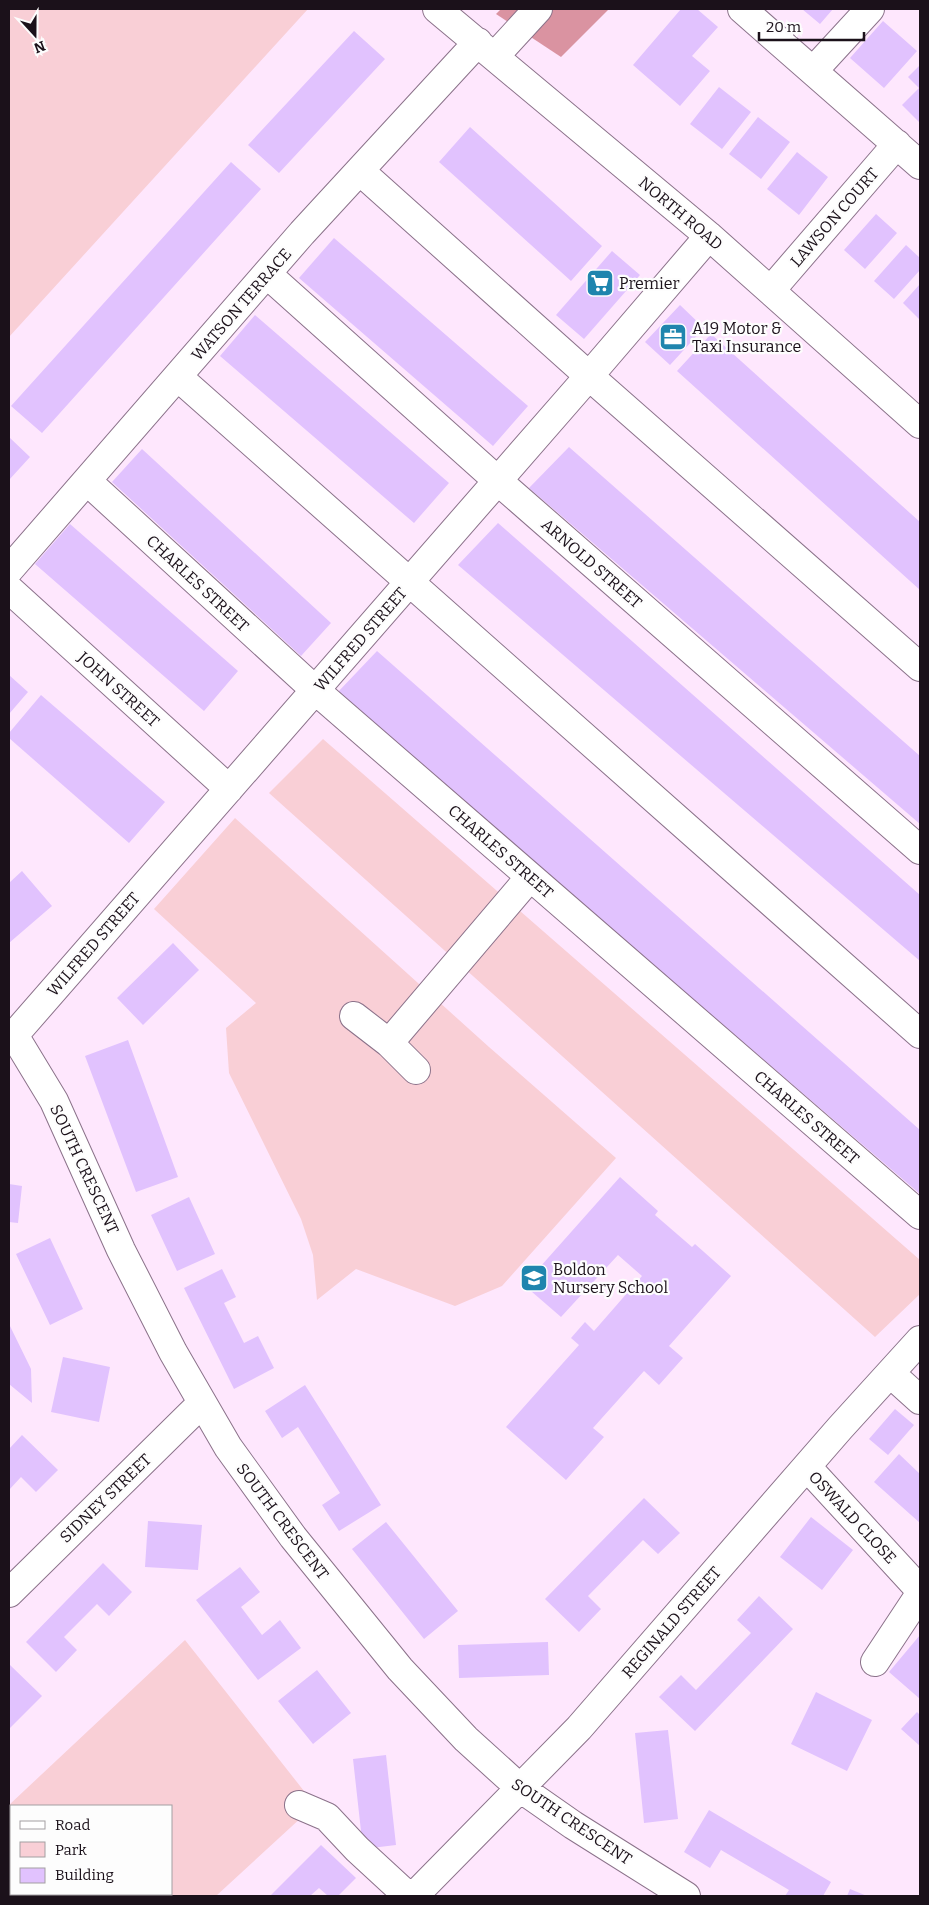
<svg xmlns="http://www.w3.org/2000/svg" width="929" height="1905" viewBox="0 0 929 1905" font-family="Bitter,serif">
<rect width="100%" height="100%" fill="#fee7fd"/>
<path fill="#f9cfd6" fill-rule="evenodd" d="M 9,9 L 308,9 L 9,337 Z
M 323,739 L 920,1260 L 920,1294 L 875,1337 L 269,793 Z
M 235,818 L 489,1047 L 616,1158 L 502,1286 L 455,1306 L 356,1269 L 317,1300 L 313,1255 L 301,1219 L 229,1073 L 226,1028 L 256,1003 L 154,909 Z
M 185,1640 L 315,1805 L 216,1896 L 9,1896 L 9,1805 ZM 11,1806 L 171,1806 L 171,1894 L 11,1894 Z"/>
<path fill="#da93a1" d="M 501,9 L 609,9 L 561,57 L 496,14 Z"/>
<path fill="#e1c2fe" d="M 681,9 L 697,9 L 718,27 L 692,56 L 710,71 L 680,106 L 633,65 Z
M 802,9 L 833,9 L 820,24 Z
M 883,21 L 917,51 L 884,88 L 850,58 Z
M 354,31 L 385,59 L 279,173 L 248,145 Z
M 920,65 L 920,123 L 902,105 L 919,88 L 908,77 Z
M 719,87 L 751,112 L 722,149 L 690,124 Z
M 758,117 L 790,142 L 761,179 L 729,154 Z
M 470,127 L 602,246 L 571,281 L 439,162 Z
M 797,152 L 828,177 L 799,215 L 767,189 Z
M 231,162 L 261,189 L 42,433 L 11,406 Z
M 876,214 L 897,233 L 865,269 L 844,250 Z
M 334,238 L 528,406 L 493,446 L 299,278 Z
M 906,245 L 920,258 L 920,270 L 894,299 L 874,281 Z
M 612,251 L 640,275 L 584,339 L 556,315 Z
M 920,284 L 920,320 L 903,303 Z
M 680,305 L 704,328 L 670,365 L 645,342 Z
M 255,315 L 449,483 L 414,523 L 220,356 Z
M 711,334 L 920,522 L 920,590 L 677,371 Z
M 9,437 L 30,457 L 9,480 Z
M 569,447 L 920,756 L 920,824 L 529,488 Z
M 142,449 L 331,623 L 301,656 L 112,482 Z
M 498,523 L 920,895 L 920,961 L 458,565 Z
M 70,524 L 238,671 L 204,711 L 35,564 Z
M 377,651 L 920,1130 L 920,1194 L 337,693 Z
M 9,675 L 28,692 L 9,714 Z
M 41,695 L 165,802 L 129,843 L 9,738 L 9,733 Z
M 22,871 L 52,906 L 9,943 L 9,883 Z
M 173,943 L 199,970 L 143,1025 L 117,998 Z
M 128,1040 L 178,1177 L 136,1192 L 85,1056 Z
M 620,1177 L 658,1211 L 655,1215 L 692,1247 L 695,1244 L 731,1276 L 669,1346 L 683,1358 L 659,1385 L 644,1371 L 593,1428 L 604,1437 L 566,1480 L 506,1427 L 579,1345 L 571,1338 L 585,1322 L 594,1331 L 642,1276 L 618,1255 L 561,1317 L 524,1285 Z
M 9,1184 L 22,1186 L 18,1223 L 9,1222 Z
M 189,1197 L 215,1254 L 177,1271 L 151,1215 Z
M 50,1238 L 83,1309 L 50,1325 L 16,1254 Z
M 222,1269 L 236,1297 L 224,1303 L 244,1343 L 258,1336 L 274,1368 L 234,1389 L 184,1288 Z
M 9,1324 L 31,1369 L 32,1403 L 9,1384 Z
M 63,1357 L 110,1367 L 99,1422 L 51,1412 Z
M 305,1385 L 381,1505 L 339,1531 L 322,1505 L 340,1493 L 298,1427 L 282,1438 L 265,1411 Z
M 895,1409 L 914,1425 L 888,1455 L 869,1439 Z
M 22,1435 L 58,1470 L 36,1492 L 21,1477 L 9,1490 L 9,1449 Z
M 899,1454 L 920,1474 L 920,1523 L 874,1482 Z
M 644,1498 L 680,1533 L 658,1554 L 643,1540 L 588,1596 L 601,1609 L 579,1632 L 545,1599 Z
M 811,1517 L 853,1550 L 822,1590 L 780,1557 Z
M 148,1521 L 202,1525 L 198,1570 L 145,1567 Z
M 386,1522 L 458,1611 L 424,1639 L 352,1549 Z
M 103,1563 L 132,1592 L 109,1616 L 97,1604 L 64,1637 L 77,1650 L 56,1672 L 26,1642 Z
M 240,1567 L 260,1592 L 241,1607 L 262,1635 L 280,1620 L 301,1648 L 258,1680 L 196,1600 Z
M 759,1596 L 793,1629 L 695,1731 L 659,1697 L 681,1675 L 696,1690 L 751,1633 L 737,1620 Z
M 920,1635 L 920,1699 L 889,1672 Z
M 548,1642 L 549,1675 L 459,1678 L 458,1645 Z
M 9,1664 L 42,1696 L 9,1729 Z
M 317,1670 L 351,1713 L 313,1744 L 278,1701 Z
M 816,1692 L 872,1720 L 847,1771 L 791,1744 Z
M 917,1712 L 920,1715 L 920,1746 L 901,1729 Z
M 668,1730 L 678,1819 L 644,1823 L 635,1733 Z
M 386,1755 L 396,1845 L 363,1849 L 353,1759 Z
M 709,1810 L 831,1882 L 823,1896 L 785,1896 L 789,1890 L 721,1850 L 710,1868 L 684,1852 Z
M 321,1845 L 356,1878 L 338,1896 L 328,1896 L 319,1888 L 310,1896 L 270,1896 Z
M 850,1889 L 867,1896 L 847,1896 Z"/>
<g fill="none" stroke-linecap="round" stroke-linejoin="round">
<g stroke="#8b728a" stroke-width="30">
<path id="minor" d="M 437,9 L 709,236 L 920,424
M 742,9 L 920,165
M 495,56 L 538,9
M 813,71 L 870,9
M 360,171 L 589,376 L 920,667
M 267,274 L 498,481 L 920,850
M 771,290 L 897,144
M 178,377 L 920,1034
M 87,481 L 315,690 L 920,1215
M 9,570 L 302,233 L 478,42
M 9,589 L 229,789
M 354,1016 L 389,1043 L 530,877
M 14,1035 L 54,1101 L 121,1250 L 173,1352 L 228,1447 L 293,1537 L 400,1669 L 466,1739 L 520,1788 L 573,1825 L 686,1896
M 9,1041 L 589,376 L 709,236
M 389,1043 L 416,1070
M 890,1373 L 920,1400
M 807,1467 L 920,1590
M 9,1593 L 202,1403
M 875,1662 L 920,1594
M 299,1805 L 327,1817 L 357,1849 L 408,1896
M 414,1896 L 579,1728 L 840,1428 L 920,1340"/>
</g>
<use href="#minor" stroke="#fff" stroke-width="28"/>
</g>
<defs>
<g id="supermarket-square" transform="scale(1.4375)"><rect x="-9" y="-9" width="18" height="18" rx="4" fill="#1f85ae" stroke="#fdfdfd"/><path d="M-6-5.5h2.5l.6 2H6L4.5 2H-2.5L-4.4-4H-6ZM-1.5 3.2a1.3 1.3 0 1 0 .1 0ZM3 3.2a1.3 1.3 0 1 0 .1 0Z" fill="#fff"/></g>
<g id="office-square" transform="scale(1.4375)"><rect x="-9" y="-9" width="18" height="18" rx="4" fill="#1f85ae" stroke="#fdfdfd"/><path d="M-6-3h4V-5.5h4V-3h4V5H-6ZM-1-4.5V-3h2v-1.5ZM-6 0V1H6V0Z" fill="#fff"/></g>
<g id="school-square" transform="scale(1.4375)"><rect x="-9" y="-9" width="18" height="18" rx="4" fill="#1f85ae" stroke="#fdfdfd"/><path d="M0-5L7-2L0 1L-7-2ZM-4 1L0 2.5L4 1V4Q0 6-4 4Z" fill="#fff"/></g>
</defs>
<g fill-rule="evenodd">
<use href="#supermarket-square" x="600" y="283"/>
<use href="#office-square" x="673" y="337"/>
<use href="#school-square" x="534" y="1278"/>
</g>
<g text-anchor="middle" stroke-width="4.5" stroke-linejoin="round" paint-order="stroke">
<g font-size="16" fill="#1b111a" stroke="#fdfdfd">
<text transform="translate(681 213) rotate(40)" y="6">NORTH ROAD</text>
<text transform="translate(834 217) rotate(-49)" y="6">LAWSON COURT</text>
<text transform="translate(241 304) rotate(-49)" y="6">WATSON TERRACE</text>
<text transform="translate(592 563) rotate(41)" y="6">ARNOLD STREET</text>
<text transform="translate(198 583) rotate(43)" y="6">CHARLES STREET</text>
<text transform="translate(360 639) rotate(-49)" y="6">WILFRED STREET</text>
<text transform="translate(119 689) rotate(42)" y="6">JOHN STREET</text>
<text transform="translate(501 851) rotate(41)" y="6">CHARLES STREET</text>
<text transform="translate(93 944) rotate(-49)" y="6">WILFRED STREET</text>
<text transform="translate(807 1117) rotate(41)" y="6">CHARLES STREET</text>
<text transform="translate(85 1169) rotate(65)" y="6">SOUTH CRESCENT</text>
<text transform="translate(105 1498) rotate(-44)" y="6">SIDNEY STREET</text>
<text transform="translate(853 1517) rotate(47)" y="6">OSWALD CLOSE</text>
<text transform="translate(283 1521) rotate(53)" y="6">SOUTH CRESCENT</text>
<text transform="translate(671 1622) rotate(-49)" y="6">REGINALD STREET</text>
<text transform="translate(572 1821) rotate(34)" y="6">SOUTH CRESCENT</text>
</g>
<g font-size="16" fill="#1b111a" stroke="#fdfdfd" text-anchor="start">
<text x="619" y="289">Premier</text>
<text x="692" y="334">A19 Motor &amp;<tspan x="692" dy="18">Taxi Insurance</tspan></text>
<text x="553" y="1275">Boldon<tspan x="553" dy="18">Nursery School</tspan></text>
</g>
</g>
<rect width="929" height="1905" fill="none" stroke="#1b111a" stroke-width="20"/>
<rect x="10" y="1805" width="162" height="90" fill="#fdfdfd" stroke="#a39fa2"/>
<rect x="20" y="1821" width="25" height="8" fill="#ffffff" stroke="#a39fa2"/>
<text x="55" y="1830" font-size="15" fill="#1b111a">Road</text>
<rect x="20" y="1842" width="25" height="15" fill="#f9cfd6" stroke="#a39fa2"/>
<text x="55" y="1855" font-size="15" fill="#1b111a">Park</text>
<rect x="20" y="1868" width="25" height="15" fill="#e1c2fe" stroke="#a39fa2"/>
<text x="55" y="1880" font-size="15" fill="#1b111a">Building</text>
<g transform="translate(35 35) rotate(159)" stroke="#fdfdfd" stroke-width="4" paint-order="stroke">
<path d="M0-4L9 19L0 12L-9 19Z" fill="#1b111a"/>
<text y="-8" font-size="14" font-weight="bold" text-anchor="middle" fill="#1b111a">N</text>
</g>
<path d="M759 32v8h105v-8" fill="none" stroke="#1b111a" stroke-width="2.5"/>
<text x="766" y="32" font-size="15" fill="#1b111a" stroke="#fdfdfd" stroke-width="4" paint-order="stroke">20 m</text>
</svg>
